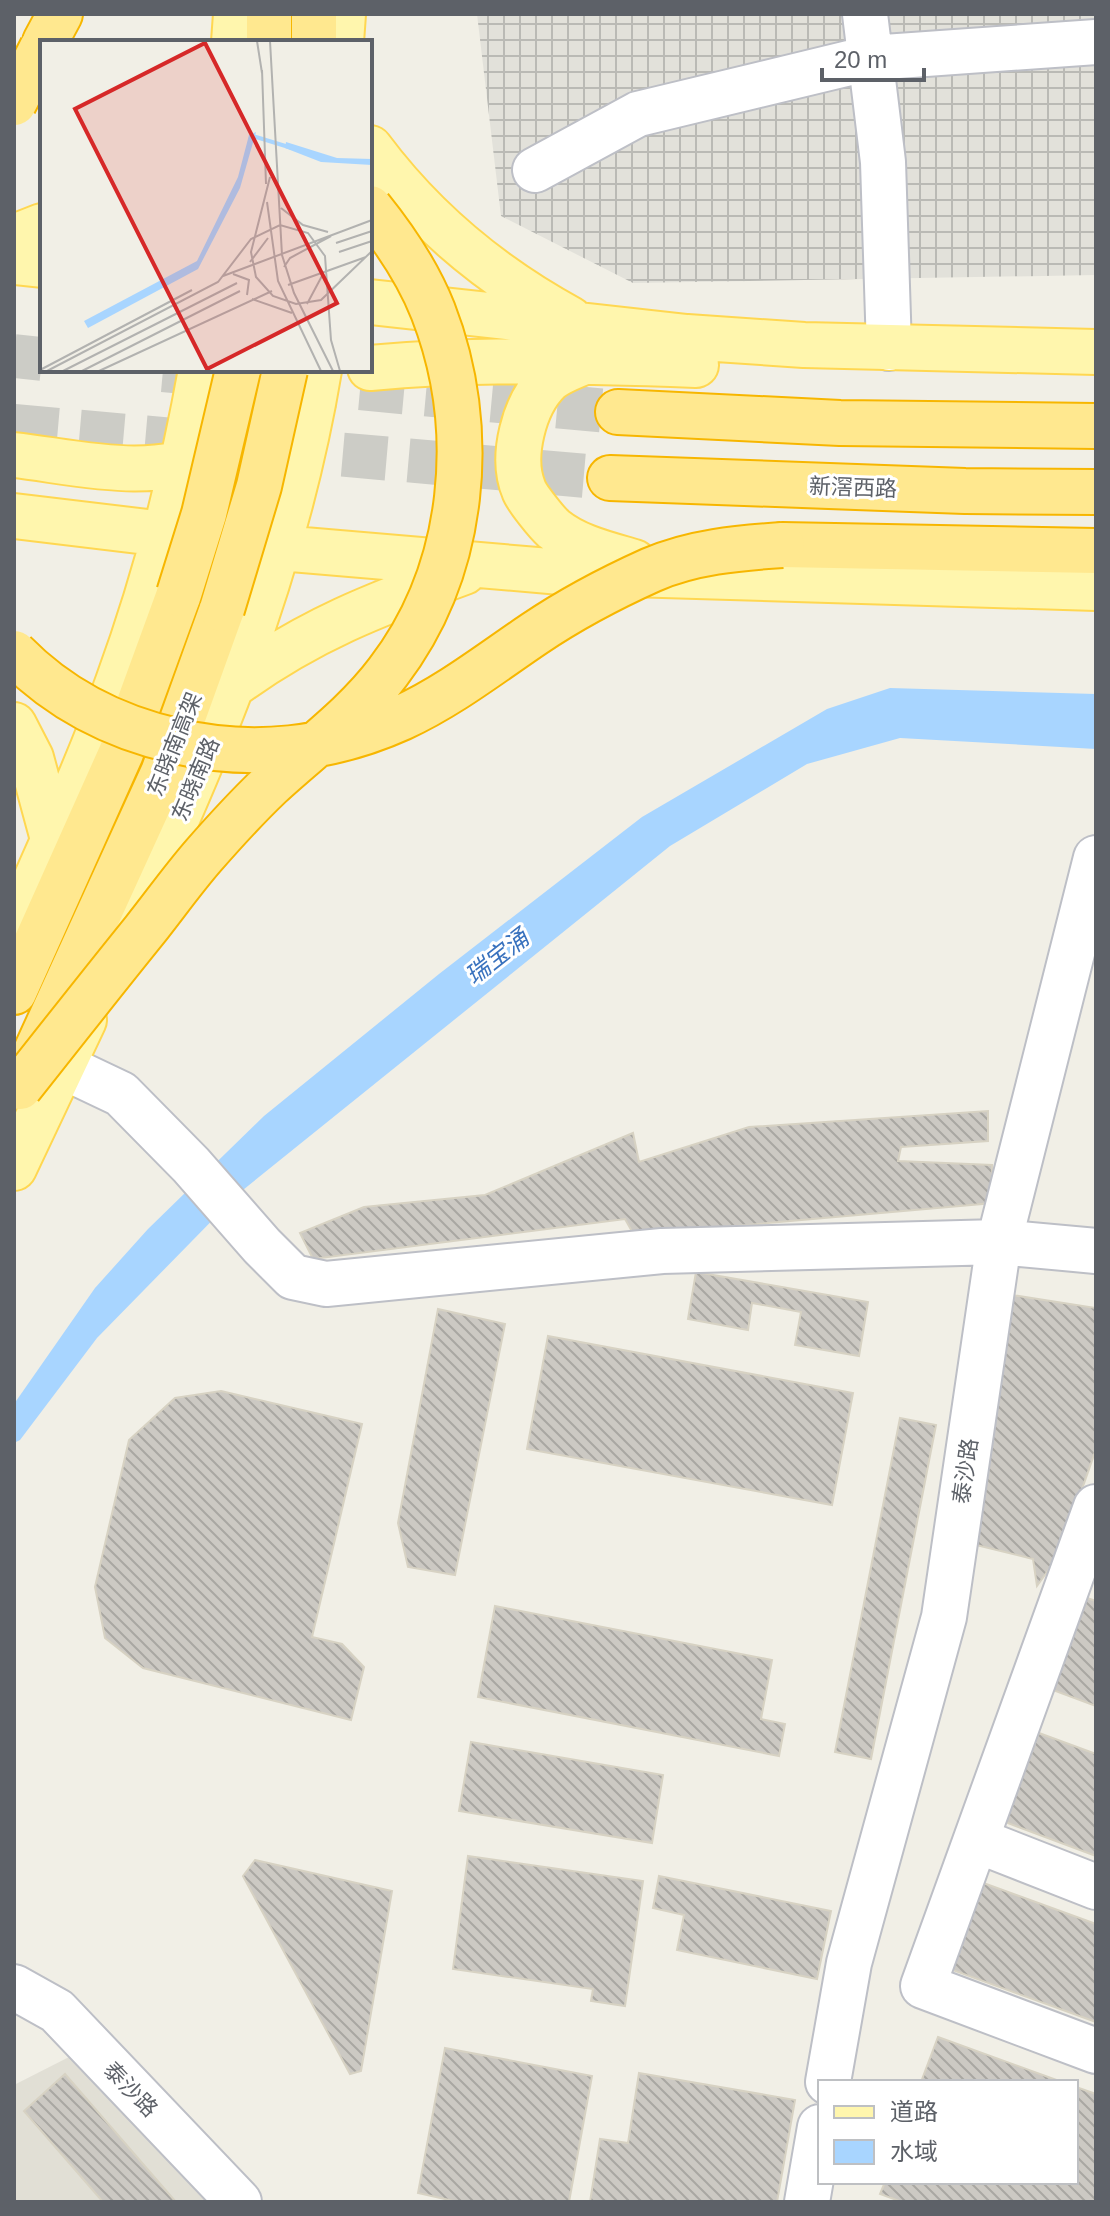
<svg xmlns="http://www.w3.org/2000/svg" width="1110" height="2216" viewBox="0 0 1110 2216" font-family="Helvetica,'Noto Sans SC',sans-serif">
<defs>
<pattern id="industrial-grid" width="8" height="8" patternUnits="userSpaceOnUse" patternTransform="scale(2)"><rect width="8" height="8" fill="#e2e1da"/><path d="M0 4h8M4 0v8" fill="none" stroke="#babab5"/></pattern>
<pattern id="building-back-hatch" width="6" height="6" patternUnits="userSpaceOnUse" patternTransform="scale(2)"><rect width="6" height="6" fill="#ccc9c3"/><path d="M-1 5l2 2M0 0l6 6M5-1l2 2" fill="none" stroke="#a9a7a2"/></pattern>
</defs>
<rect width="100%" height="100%" fill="#f1efe6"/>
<path fill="url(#industrial-grid)" d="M 477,14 L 1096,14 L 1096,275 L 633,283 L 501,216 Z"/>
<path fill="#e1dfd5" d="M 73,2055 L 214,2202 L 14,2202 L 14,2085 Z"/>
<path fill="#a8d5ff" d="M 890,688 L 1096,694 L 1096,749 L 900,738 L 807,764 L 670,846 L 238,1194 L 97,1338 L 20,1440 L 14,1443 L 14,1404 L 95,1288 L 148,1229 L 264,1116 L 439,974 L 642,817 L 827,709 Z"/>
<path fill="url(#building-back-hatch)" stroke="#d7d2c3" stroke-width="2" d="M 988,1111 L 988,1141 L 901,1147 L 898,1161 L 992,1165 L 993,1203 L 634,1235 L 625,1219 L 313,1259 L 300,1233 L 364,1207 L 485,1195 L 633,1133 L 639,1162 L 749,1127 Z
M 696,1272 L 868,1302 L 859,1356 L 795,1345 L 801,1312 L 752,1303 L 748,1330 L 688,1319 Z
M 1012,1295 L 1096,1308 L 1096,1449 L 1059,1555 L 1037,1586 L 1033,1559 L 972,1544 Z
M 438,1309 L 505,1324 L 455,1575 L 408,1567 L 398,1523 Z
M 548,1336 L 853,1393 L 832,1505 L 527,1449 Z
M 221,1391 L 362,1424 L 312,1637 L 342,1644 L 364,1667 L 351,1720 L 143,1668 L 105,1638 L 95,1587 L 129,1440 L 175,1398 Z
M 900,1418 L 936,1425 L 871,1759 L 835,1752 Z
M 1084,1597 L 1096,1601 L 1096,1706 L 1050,1689 Z
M 495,1606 L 772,1660 L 761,1719 L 785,1724 L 779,1756 L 478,1697 Z
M 1039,1733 L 1096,1754 L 1096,1856 L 1005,1822 Z
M 471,1742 L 663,1775 L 652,1843 L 459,1811 Z
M 468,1856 L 643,1881 L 625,2006 L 591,2001 L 593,1989 L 453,1969 Z
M 255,1860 L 392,1891 L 361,2071 L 350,2074 L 243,1876 Z
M 659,1876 L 831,1911 L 817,1979 L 677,1950 L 684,1915 L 653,1908 Z
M 978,1881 L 1096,1924 L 1096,2022 L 947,1968 Z
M 938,2037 L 1062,2082 L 921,2082 Z
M 445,2048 L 592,2076 L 569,2202 L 458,2202 L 418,2193 Z
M 639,2073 L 795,2100 L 777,2202 L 590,2202 L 600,2139 L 628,2143 Z
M 65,2074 L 176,2202 L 103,2202 L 24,2111 Z
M 1076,2087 L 1096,2094 L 1096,2202 L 902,2202 L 880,2194 L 885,2182 L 1076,2182 Z"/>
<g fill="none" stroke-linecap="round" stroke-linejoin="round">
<path stroke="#ccccc6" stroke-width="44" stroke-dasharray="44 22" stroke-linecap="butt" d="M 14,356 L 42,359
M 163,370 L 618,412
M 14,426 L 610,478"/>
<g stroke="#bdbfc6" stroke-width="48">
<path id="minor" d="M 865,14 L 883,162 L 889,348
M 535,170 L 638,114 L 870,58 L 1096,42
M 62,1066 L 121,1094 L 191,1165 L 262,1246 L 293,1277 L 326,1284 L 662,1251 L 999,1242 L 1096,1251
M 1096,1507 L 923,1986 L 1096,2051
M 976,1840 L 1096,1887
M 14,1987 L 57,2011 L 239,2202
M 828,2082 L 849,1963 L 944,1617 L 999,1242 L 1096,858
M 807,2202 L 820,2127"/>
</g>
<g stroke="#ffd751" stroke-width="48">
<path id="major" d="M 234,42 L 236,14
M 341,42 L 343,14
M 370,148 C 423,219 493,277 570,319
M 14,237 L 42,226
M 14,262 L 42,265
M 370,302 L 687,337 L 804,345 L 1096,352
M 588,360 C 576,366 559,371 549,380 C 524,404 510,457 524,490 C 527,498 547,523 554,529 C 576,547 607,554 634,562
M 370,368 C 478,358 587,361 696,365
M 14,455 C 76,462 153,483 212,452 L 283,370
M 14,516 L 280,548 L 561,572 L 1096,588
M 232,686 C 308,630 377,604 464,572
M 14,725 L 31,758 L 53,839
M 14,929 C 50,847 88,766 118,682 C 155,581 182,476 201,370
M 117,951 C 206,761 284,579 319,370
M 14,1168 L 84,1020"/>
</g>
<g stroke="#f7b600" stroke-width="48">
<path id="highway" d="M 45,42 L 60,14
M 269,42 L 269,14
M 314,42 L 314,14
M 618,412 L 840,423 L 1096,426
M 610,478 L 965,491 L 1096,492
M 782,545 L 1096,551
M 14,992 L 121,753 L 179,594
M 33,1058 L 163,773 L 222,609"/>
</g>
<use href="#minor" stroke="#fff" stroke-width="44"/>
<use href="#major" stroke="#fff6ad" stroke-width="44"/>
<use href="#highway" stroke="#ffe88f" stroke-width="44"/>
<g stroke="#f7b600" stroke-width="48" stroke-linecap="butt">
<path id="highway-bridge" d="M 14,103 L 42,48
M 179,594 L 204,514 L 238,370
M 222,609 L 259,486 L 285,370
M 14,653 C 59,699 114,727 176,741 C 252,759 330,750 401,718 C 449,696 491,663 534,634 C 571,609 611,588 651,570 C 692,552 738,548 782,545
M 20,1087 C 61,1035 102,983 144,931 C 164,906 183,879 204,855 C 225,831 247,807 270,785 C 310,748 355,716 388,672 C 466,570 479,429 433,311 C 418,273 395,239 370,208"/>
</g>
<use href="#highway-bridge" stroke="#ffe88f" stroke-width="44"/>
</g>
<g text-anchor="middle" stroke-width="6" stroke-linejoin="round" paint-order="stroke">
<g font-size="22" fill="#5d6168" stroke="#fff">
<text transform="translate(853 487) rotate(2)" y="8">新滘西路</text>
<text transform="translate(174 744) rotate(-68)" y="8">东晓南高架</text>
<text transform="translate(195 779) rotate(-67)" y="8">东晓南路</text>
<text transform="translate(965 1471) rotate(-82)" y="8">泰沙路</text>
<text transform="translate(131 2089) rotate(46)" y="8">泰沙路</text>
</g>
<g font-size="24" font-style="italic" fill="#3972be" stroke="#fff">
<text transform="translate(497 957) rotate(-38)" y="8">瑞宝涌</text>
</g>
</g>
<g transform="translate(40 40)">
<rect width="332" height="332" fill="#f1efe6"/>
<path d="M 216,92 L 200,148 L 158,229 L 48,288 L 44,281 L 157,221 L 198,137 L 209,95 ZM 246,102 L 297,118 L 332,119 L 332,125 L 281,122 L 245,108 Z" fill="#a8d5ff"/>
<path fill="none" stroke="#a8d5ff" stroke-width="4" d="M 210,99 L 213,96 L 252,108"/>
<path fill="none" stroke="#b2b2b0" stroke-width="2" d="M 217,1 L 222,33M 230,1 L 242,215 L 254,253 L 293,331M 222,30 L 226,144M 230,137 L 211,212 L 216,237 L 233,256 L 256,264 L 281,260 L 332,211M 227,162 L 238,241 L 281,331M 241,168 L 263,185 L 288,192M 296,203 L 332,191M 299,212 L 332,201M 210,222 L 228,198M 244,227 L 250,218 L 291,196M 193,234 L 209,240 L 207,255M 183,236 L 332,180M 248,245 L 326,217M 212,259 L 252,273M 267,264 L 283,234M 0,330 L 152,250M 7,331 L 178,242 L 211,199 L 240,185 L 268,193 L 285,216 L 291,300 L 300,331M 23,331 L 197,243M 42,331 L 200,251M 59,331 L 232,251"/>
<path fill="#d62828" fill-opacity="0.15" stroke="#d62828" stroke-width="4" d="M 165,3 L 297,263 L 167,329 L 35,69 Z"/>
<rect width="332" height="332" fill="none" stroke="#5d6168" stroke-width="4"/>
</g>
<rect width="1110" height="2216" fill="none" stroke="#5d6168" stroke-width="32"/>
<rect x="818" y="2080" width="260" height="104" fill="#ffffff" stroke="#bec0c3" stroke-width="2"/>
<rect x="834" y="2106" width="40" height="12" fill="#fff6ad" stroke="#bec0c3" stroke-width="2"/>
<text x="890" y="2120" font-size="24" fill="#5d6168">道路</text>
<rect x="834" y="2140" width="40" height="24" fill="#a8d5ff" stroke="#bec0c3" stroke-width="2"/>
<text x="890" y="2160" font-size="24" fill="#5d6168">水域</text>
<path d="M822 68v12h102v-12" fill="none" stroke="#5d6168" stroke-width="4"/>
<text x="834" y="68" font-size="24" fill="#5d6168" stroke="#ffffff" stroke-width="6" paint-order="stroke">20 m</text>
</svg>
